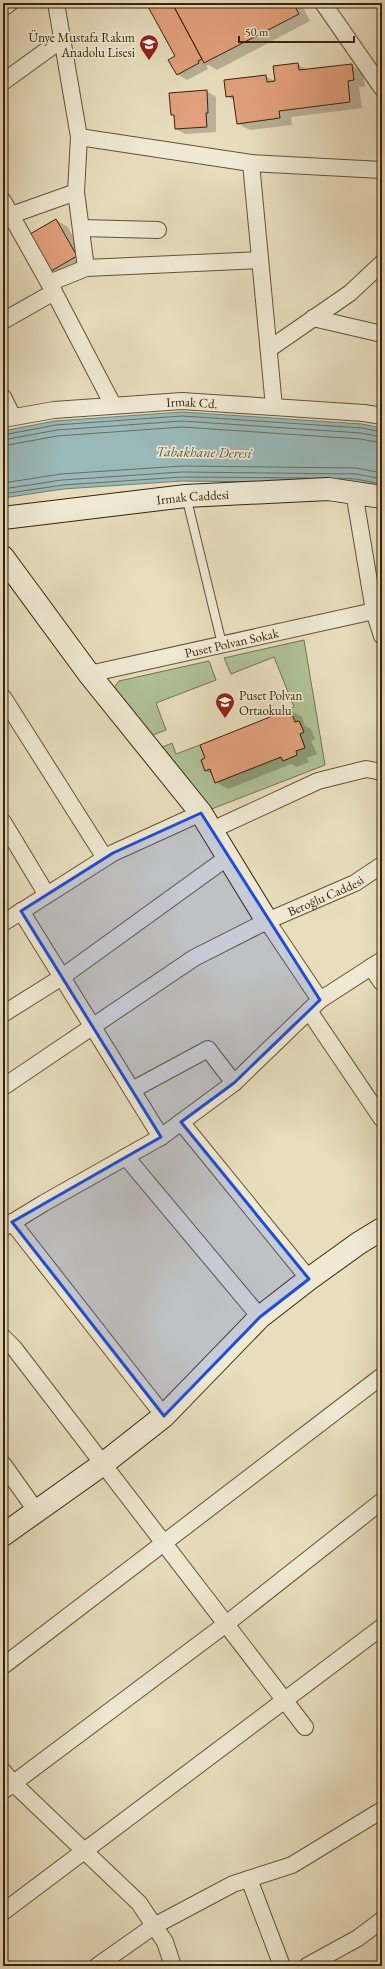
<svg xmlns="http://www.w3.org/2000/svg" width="385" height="1969" viewBox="0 0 385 1969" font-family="'EB Garamond',serif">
<rect width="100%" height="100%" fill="#e8debe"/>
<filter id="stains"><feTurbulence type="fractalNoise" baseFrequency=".005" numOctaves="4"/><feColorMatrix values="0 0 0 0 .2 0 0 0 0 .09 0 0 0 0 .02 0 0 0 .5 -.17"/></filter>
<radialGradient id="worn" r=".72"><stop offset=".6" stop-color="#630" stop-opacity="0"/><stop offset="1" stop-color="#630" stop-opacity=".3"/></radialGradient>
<path fill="#afc296" stroke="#747250" d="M 304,640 L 325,765 L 209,810 L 158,749 L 172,743 L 176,754 L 200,745 L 205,758 L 201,760 L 205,771 L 210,769 L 215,783 L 281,757 L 283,761 L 297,755 L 296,751 L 305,748 L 300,734 L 304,732 L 299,721 L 295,722 L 290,709 L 294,707 L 274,657 L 231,674 L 224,658 Z
M 209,661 L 216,680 L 156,703 L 166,730 L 148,737 L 113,689 L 119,681 Z"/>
<path fill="#9ababa" stroke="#737e74" d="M 182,412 L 362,424 L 382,428 L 382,488 L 355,483 L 182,481 L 63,489 L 3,498 L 3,431 L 55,421 Z"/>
<path fill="#0003" d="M 140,3 L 301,3 L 310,21 L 217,70 L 209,65 L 206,66 L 208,69 L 187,80 L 177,74 L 176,57 L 150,9 Z
M 297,64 L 308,70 L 351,65 L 363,72 L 365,87 L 359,87 L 362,108 L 291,117 L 292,125 L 250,130 L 238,124 L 235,101 L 227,96 L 265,76 L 277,82 Z
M 206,91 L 216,97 L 216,132 L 185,134 L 176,129 L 175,116 L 172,115 Z
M 56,220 L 68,227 L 88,263 L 63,277 L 51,270 Z
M 290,710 L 302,717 L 305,726 L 311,729 L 315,739 L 311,741 L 317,754 L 307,758 L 309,762 L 296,767 L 291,764 L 228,789 L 216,782 L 212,774 L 206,771 L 202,760 Z"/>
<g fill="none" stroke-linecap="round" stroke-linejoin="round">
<path stroke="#6a6e62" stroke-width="1" d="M 3,435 L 56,425 L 182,416 L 362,428 L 382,432
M 3,440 L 57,430 L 182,421 L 361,433 L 382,437
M 3,446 L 57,436 L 182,427 L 360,439 L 382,443
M 339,478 L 356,479 L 382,484
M 3,483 L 61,474 L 182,466 L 356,468 L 382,473
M 3,489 L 62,480 L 182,472 L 356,474 L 382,479
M 3,494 L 63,485 L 182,477 L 307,478"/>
</g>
<path fill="#e3a17e" stroke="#39230a" d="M 146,3 L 172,3 L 202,59 L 198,61 L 199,63 L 177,75 L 168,60 L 175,56 Z
M 172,3 L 293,3 L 299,14 L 204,63 Z
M 298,63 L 299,70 L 352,64 L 354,80 L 348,81 L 350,102 L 279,111 L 280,118 L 237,124 L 233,96 L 226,97 L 224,80 L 266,75 L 267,82 L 275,81 L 273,66 Z
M 207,90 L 208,113 L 206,113 L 207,127 L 175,129 L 174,115 L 171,115 L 169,93 Z
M 56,219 L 77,256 L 51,271 L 30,234 Z
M 290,709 L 295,722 L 299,721 L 304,732 L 300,734 L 305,748 L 296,751 L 297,755 L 283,761 L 281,757 L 215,783 L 210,769 L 205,771 L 201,760 L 205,758 L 200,745 Z"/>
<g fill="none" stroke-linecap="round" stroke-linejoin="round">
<g stroke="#655237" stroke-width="10">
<path id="lane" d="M 186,496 L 222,644"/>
</g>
<g stroke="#655237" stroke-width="18">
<g id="street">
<path d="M 323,3 L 382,88"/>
<path d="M 3,8 L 10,3"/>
<path d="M 3,82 L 61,40"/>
<path d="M 79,137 L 251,163 L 382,170"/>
<path d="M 251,163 L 274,407"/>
<path d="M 3,201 L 54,292 L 113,405"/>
<path d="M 3,218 L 76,192"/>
<path d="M 81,228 L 158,230"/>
<path d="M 86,268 L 260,260"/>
<path d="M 49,283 L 86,268 L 76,192 L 79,137 L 56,3"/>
<path d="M 313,318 L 382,334"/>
<path d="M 3,321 L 54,292"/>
<path d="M 269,349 L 350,293 L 382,263"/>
<path d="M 3,397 L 13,417"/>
<path id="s1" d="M 3,419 L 54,410 L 182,401 L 364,413 L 382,416"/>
<path d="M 354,492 L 374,611 L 382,636"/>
<path id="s2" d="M 89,674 L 374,611"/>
<path d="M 3,697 L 105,858"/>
<path d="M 3,822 L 47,895"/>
<path d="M 212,830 L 318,781 L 366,769 L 382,772"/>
<path d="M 21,911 L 161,1137"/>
<path d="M 267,921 L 320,1000"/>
<path d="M 3,923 L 113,853 L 201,813"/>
<path d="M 371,967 L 382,983"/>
<path d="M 309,1011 L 382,1119"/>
<path d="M 3,1014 L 62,977 L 228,857"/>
<path id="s3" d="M 3,1087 L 194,958 L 267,921 L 355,883 L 382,865"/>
<path d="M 132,1090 L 208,1049 L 234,1083"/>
<path d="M 181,1122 L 309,1279"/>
<path d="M 126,1157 L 260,1317"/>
<path d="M 12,1222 L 164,1416"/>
<path d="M 3,1228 L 44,1203 L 161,1137 L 234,1083 L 320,1000 L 382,960"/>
<path d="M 3,1337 L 14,1348 L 305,1727"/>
<path d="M 3,1464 L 37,1512"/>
<path d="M 3,1666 L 382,1376"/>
<path d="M 3,1771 L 13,1783 L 139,1903 L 165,1942 L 173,1966"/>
<path d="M 3,1791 L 226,1624 L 382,1501"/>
<path d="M 249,1879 L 282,1966"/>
<path d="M 3,1912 L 382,1627"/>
<path d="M 97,1966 L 154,1926 L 233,1884 L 292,1865 L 382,1810"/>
<path d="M 307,1966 L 358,1938 L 382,1920"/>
</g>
</g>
<g stroke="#39230a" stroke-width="24">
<g id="secondary">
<path id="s4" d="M 3,518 L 186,496 L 328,489 L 382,497"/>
<path d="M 3,557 L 89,674 L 201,813 L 267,921"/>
<path d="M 3,1535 L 103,1464 L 164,1416 L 260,1317 L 309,1279 L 359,1243 L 382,1229"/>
</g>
</g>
<use href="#lane" stroke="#f0ead5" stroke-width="8"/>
<use href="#street" stroke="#f0ead5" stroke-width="16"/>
<use href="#secondary" stroke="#f0ead5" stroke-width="22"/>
</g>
<path fill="#1d4ed8" fill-opacity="0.2" stroke="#1d4ed8" stroke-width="3" stroke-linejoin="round" d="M 201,813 L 320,1000 L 234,1083 L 181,1122 L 309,1279 L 260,1317 L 164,1416 L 12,1222 L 161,1137 L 21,911 L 113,853 Z"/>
<defs>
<g id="school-pin" transform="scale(1)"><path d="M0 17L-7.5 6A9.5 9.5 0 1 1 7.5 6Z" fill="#8f2418" stroke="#f0ead5"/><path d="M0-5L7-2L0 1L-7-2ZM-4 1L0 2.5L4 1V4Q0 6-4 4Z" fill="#fff"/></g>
</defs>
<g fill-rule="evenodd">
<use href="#school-pin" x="149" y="44"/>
<use href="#school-pin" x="225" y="702"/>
</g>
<g text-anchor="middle" stroke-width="3.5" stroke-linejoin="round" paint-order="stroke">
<g font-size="13" fill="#39230a" stroke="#f0ead5" text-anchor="end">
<text x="135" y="42">Ünye Mustafa Rakım<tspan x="135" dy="15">Anadolu Lisesi</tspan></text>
<text x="239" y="700" text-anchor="start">Puset Polvan<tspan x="239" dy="15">Ortaokulu</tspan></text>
</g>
<g font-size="13" fill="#39230a" stroke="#f0ead5">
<text dy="5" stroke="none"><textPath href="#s1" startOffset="190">Irmak Cd.</textPath></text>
<text dy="5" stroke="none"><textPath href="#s4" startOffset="191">Irmak Caddesi</textPath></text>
<text dy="5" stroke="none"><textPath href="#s2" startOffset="146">Puset Polvan Sokak</textPath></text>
<text dy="5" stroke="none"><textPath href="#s3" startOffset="376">Beroğlu Caddesi</textPath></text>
</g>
<g font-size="14" font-style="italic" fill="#56503f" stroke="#f0ead5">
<text transform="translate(204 452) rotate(1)" y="5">Tabakhane Deresi</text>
</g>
</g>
<rect width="385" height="1969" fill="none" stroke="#e8debe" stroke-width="16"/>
<rect x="4" y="4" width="377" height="1961" fill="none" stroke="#39230a" stroke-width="2"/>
<rect x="8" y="8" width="369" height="1953" fill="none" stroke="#39230a"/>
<path d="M239 36v6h115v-6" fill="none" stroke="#39230a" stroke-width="2"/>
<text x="245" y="36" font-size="12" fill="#39230a" stroke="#f0ead5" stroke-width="3" paint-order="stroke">50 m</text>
<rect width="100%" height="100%" filter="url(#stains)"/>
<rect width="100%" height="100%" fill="url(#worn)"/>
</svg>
